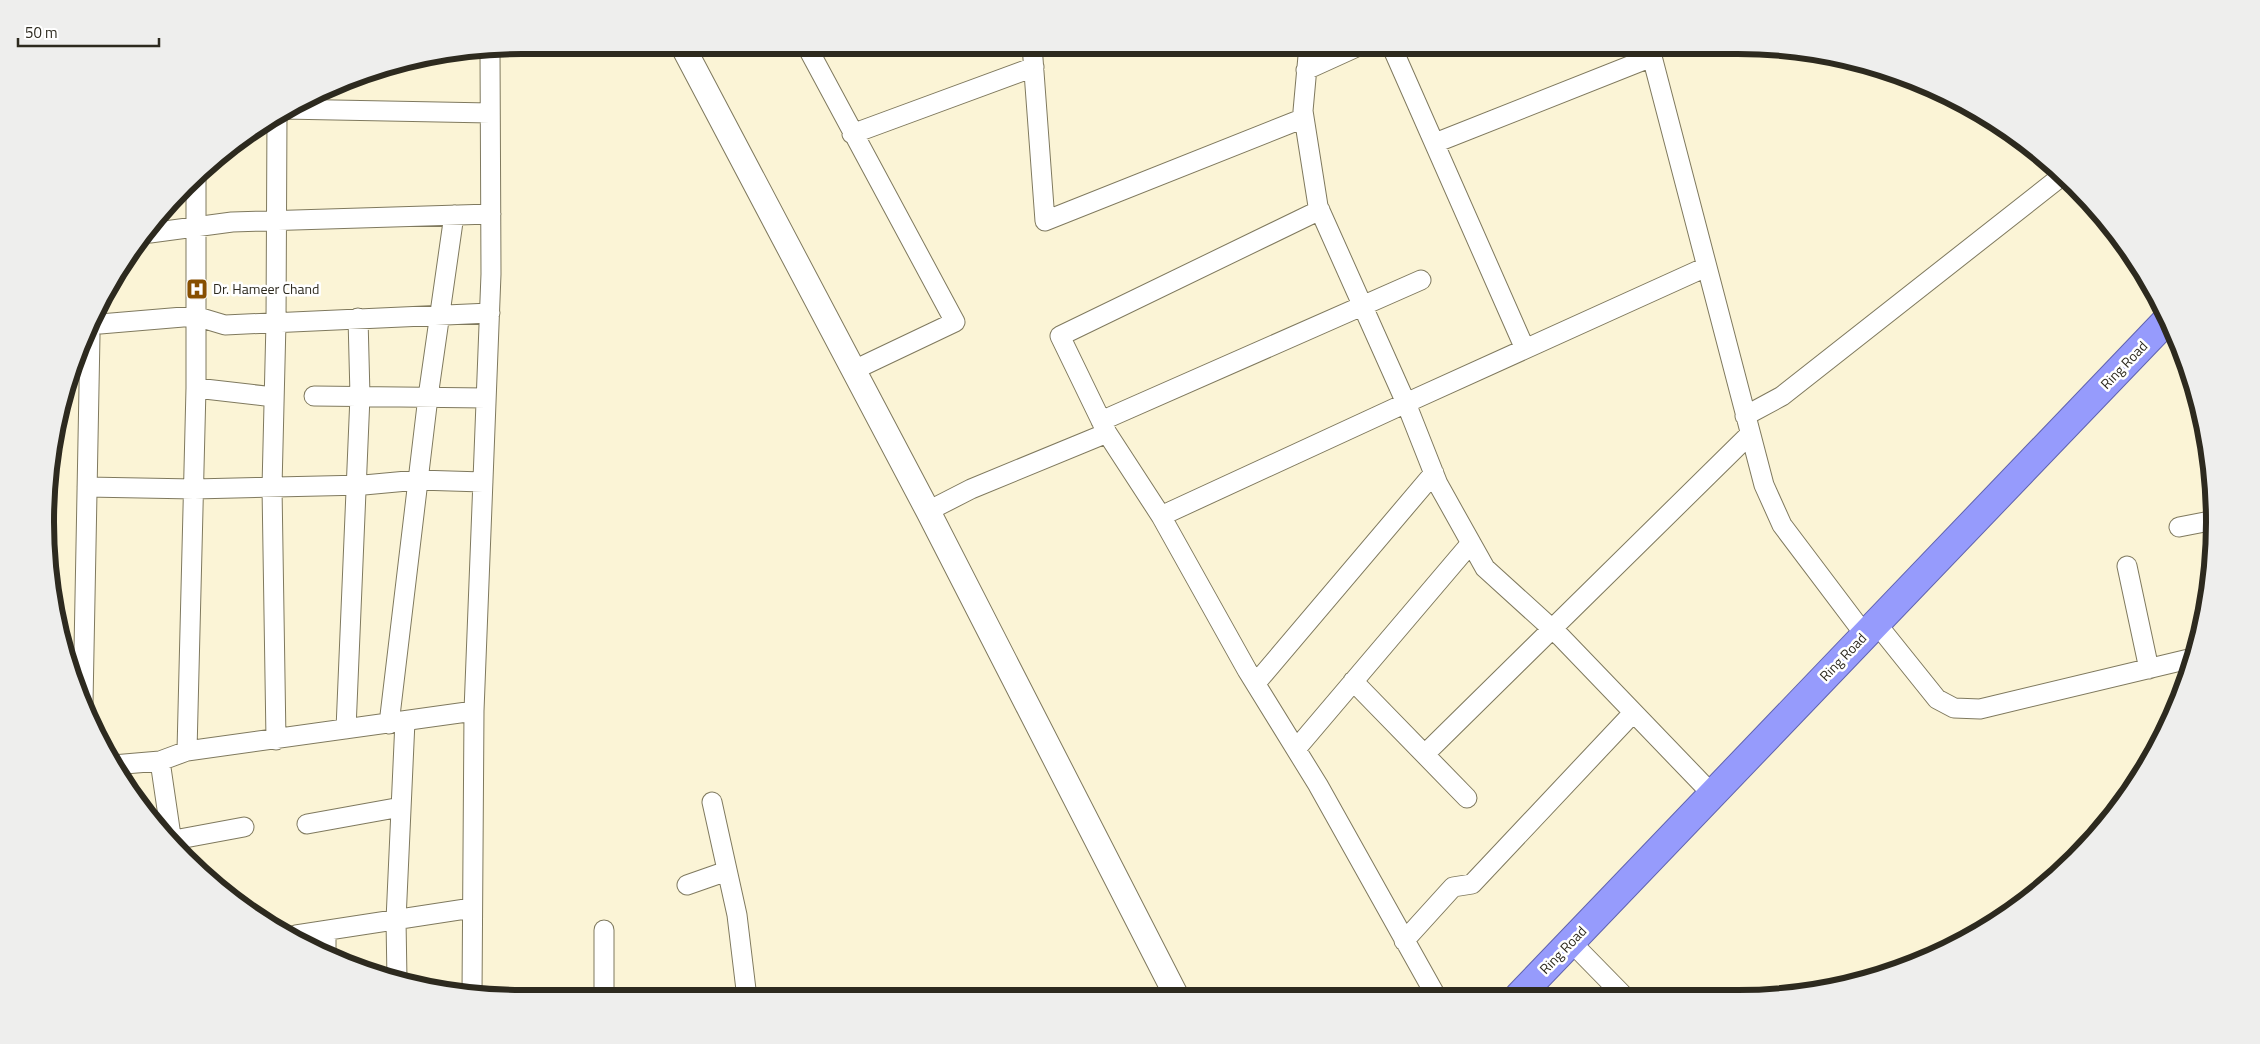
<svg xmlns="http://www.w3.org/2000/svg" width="2260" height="1044" viewBox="0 0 2260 1044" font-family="'Titillium Web',sans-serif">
<rect width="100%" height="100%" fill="#fbf4d6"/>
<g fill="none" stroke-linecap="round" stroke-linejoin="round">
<g stroke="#7f795e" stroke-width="21">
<path id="minor" d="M 806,45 L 955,322 L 854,370
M 1032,45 L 1045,221 L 1304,118
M 1309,45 L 1303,111 L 1318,206 L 1406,403 L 1706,267
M 1391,45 L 1525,349
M 1649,45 L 1764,485 L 1782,525 L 1865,635
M 1306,70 L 1361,45
M 283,109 L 490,113
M 852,134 L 1034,67
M 1435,143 L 1652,57
M 1320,210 L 1060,336 L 1107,433 L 1161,516 L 1247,670 L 1318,785 L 1436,996
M 150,233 L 232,222 L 491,214
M 95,319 L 100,324 L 195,316 L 225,325 L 490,313
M 196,388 L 274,397
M 314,396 L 486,398
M 1745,416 L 1782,396 L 2063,175
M 1101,421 L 1421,280
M 87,487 L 194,489 L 364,485 L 418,480 L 483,482
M 928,511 L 971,489 L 1107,433
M 1161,516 L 1406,403 L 1438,484 L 1485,568 L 1561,637 L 1712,794
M 2179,527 L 2215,520
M 2127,566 L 2149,669
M 1876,623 L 1937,699 L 1954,708 L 1980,709 L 2193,658
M 1353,681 L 1467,798
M 1256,683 L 1434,473
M 83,703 L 90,335
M 389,724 L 428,397 L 454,215
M 346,729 L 360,396 L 358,318
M 276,740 L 272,487 L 276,322 L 277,114
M 1296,749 L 1471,543
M 187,751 L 196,388 L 196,177
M 1426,753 L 1750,434
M 160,761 L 171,836
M 113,765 L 160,761 L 187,751 L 474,711
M 712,802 L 737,915 L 747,998
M 307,824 L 401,807
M 174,840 L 244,827
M 687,885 L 727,871
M 326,931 L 326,954
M 296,935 L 472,908
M 1404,941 L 1453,887 L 1472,884 L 1633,713
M 1571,942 L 1623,995
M 397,980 L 396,920 L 405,721
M 472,994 L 474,711 L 491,274 L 490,50
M 604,999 L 604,930"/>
</g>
<g stroke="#7f795e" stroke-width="26">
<path id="tertiary" d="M 682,45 L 928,511 L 1177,997"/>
</g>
<g stroke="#6063af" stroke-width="30">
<path id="trunk" d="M 1519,996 L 2168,319"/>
</g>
<use href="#minor" stroke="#fff" stroke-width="19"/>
<use href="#tertiary" stroke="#fff" stroke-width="24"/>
<use href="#trunk" stroke="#969bfc" stroke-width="28"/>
</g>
<defs>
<g id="hospital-square" transform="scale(1.125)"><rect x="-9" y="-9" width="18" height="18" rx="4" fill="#874f00" stroke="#fff"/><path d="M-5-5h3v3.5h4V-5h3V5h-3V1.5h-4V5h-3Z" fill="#fff"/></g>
</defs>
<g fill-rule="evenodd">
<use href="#hospital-square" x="197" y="289"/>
</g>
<g text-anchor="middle" stroke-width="5" stroke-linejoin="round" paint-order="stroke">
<g font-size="14" fill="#2d2a1f" stroke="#fff" text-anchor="start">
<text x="213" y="294">Dr. Hameer Chand</text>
</g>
<g font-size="14" fill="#2d2a1f" stroke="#fff">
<text transform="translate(2124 365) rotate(-46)" y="5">Ring Road</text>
<text transform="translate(1843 657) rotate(-46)" y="5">Ring Road</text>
<text transform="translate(1563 950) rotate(-46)" y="5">Ring Road</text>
</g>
</g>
<path d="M0 0H2260V1044H0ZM522 54H1738A468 468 0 0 1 2206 522V522A468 468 0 0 1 1738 990H522A468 468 0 0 1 54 522V522A468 468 0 0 1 522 54Z" fill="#eeeeed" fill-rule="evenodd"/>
<path fill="none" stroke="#2d2a1f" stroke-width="6" d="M522 54H1738A468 468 0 0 1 2206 522V522A468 468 0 0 1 1738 990H522A468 468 0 0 1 54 522V522A468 468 0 0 1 522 54Z"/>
<path d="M18 38v8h141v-8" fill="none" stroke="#2d2a1f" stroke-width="2.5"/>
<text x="25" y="38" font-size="15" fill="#2d2a1f" stroke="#ffffff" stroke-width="4" paint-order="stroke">50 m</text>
</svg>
